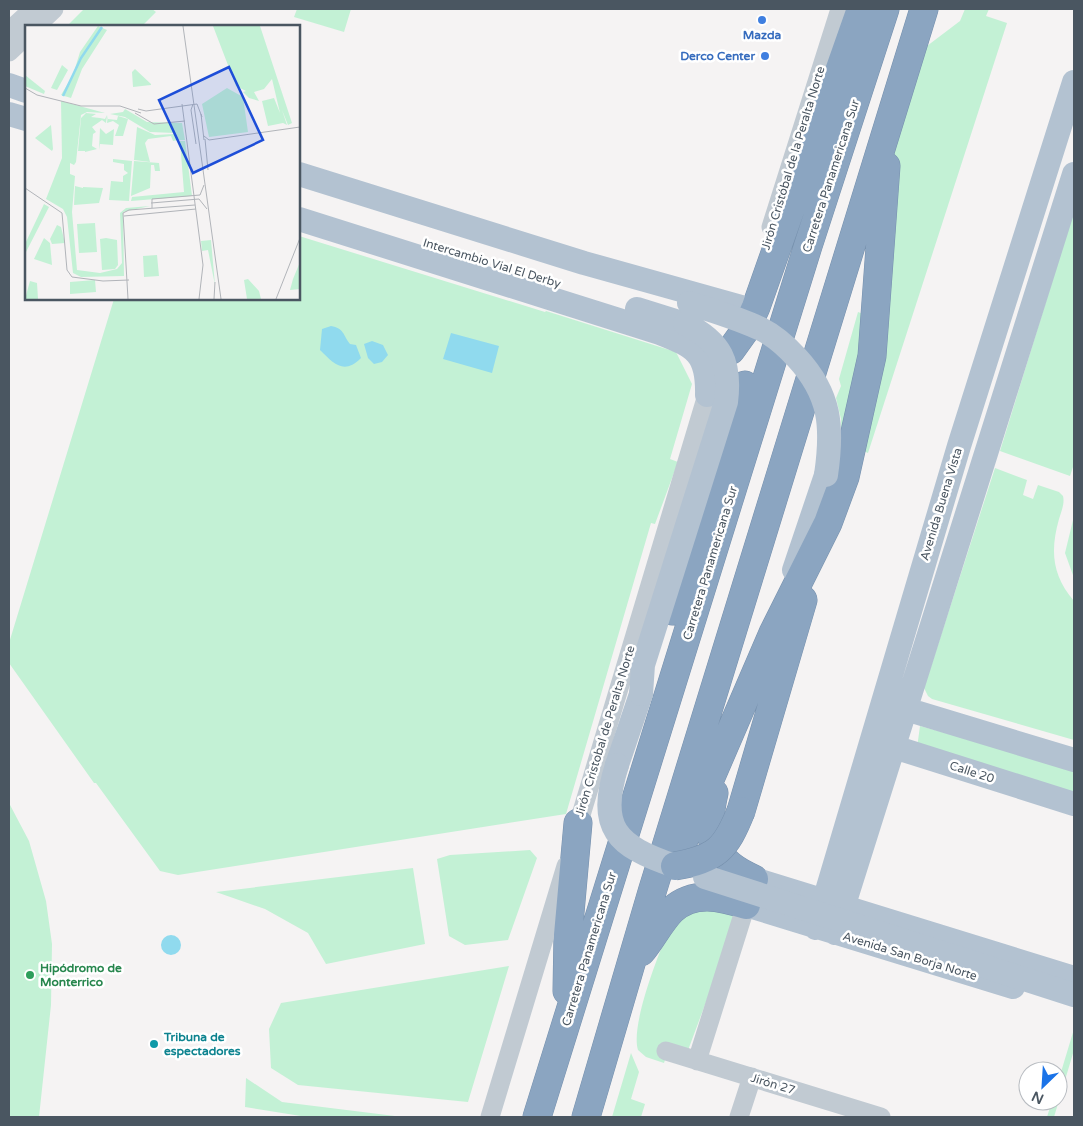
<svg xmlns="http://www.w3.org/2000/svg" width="1083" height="1126" viewBox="0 0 1083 1126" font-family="'Varela Round',sans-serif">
<rect width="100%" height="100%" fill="#f5f3f3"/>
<path fill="#c3f1d5" d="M 84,9 L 152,9 L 156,12 L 142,26 L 67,26 Z
M 297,9 L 351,9 L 344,32 L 294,17 Z
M 965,9 L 989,9 L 986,16 L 1007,23 L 868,453 L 861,450 L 892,150 L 927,46 L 960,21 Z
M 1074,210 L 1074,464 L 1070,476 L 1000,451 Z
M 299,236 L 545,312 L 546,311 L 676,352 L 692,384 L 670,459 L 678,462 L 655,524 L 651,523 L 566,814 L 178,875 L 160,871 L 96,783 L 94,783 L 9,663 L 9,643 L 114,299 L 299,299 Z
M 858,312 L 871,317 L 841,452 L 841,419 L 836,398 L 841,386 L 839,379 Z
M 995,468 L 1027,480 L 1023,495 L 1033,499 L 1038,485 L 1059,492 L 1063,496 C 1065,504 1061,512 1059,519 C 1050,551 1052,575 1074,601 L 1074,740 L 932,699 L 928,696 L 924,688 Z
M 1074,516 L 1074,578 L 1065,553 Z
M 920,726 L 1074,768 L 1074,798 L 917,748 Z
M 9,803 L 29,841 L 46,901 L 52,944 L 51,1005 L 39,1117 L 9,1117 Z
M 530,850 L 537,858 L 508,940 L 465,945 L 449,936 L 437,859 L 450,855 Z
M 413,868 L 425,944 L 326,964 L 308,933 L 265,909 L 216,892 Z
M 712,903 L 738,916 L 687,1053 L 669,1047 L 664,1063 L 646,1057 L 638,1050 C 630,1025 660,949 672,923 Z
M 509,966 L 468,1102 L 298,1085 L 271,1068 L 269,1029 L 281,1003 Z
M 1074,1029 L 1074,1050 L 1054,1117 L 1047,1117 L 1052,1101 L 1058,1101 L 1058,1082 Z
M 631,1053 L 639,1072 L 631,1099 L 645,1104 L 641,1117 L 612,1117 Z
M 246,1078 L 282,1102 L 403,1117 L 307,1117 L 245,1107 Z"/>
<path fill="#90daee" d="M 331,326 C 344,328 343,335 350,344 L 356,345 L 361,358 C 344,375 334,364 320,350 L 322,329 Z
M 451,333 L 499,346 L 492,373 L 443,359 Z
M 372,341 L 383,345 L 388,355 L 382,362 L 374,364 L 368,358 L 364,344 Z
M161 945a10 10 0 1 1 20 0a10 10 0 1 1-20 0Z"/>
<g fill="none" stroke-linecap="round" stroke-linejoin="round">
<g stroke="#7690ad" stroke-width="29">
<path id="highway" d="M 731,350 L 746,329 L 756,307 L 861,9
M 672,611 L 745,385
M 714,793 C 704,836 712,861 754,879
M 741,811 L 803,600
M 683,842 L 773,633 L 828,523 L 845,477 L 872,356 L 886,166
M 641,952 C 652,939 660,922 672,910 C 694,890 721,897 746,905
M 567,991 L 568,935 L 578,823
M 537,1117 L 808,246 L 885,9
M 586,1117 L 652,892 L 924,9"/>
</g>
<path stroke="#c1cad2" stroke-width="19" d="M 36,26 L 54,9
M 9,31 L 33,9
M 9,52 L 26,36
M 771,227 L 840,9
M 575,835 L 707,395 L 712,383
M 666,1051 L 881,1117
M 697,1061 L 746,905
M 490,1117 L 566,866
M 739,1117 L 752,1077"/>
<path stroke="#b3c2d1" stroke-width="24" d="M 9,85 L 26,91
M 9,114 L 26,119
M 299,174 L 584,263 L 745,308
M 299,219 L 660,333 C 695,347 708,353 707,395
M 637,309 L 685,324
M 794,570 L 826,475
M 889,704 L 1074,760
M 878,742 L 1074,804
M 617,765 L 641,694
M 754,879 L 1074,978
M 746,905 L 1013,987
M 816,928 L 959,446 L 1074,82
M 835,933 L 1074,174"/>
<use href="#highway" stroke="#8ba5c1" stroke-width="28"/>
<g stroke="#7690ad" stroke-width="29" stroke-linecap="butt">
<path id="highway-bridge" d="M 675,866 C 716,859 726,849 741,811"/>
</g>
<path stroke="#b3c2d1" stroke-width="24" d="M 689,303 C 713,311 738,318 761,329 C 775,336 787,347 797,358 C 831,395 833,427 826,475
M 641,694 L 643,665 L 726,402 C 731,363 721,341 685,324
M 617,765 C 597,828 616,846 675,866
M 705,877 L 1074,995"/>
<use href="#highway-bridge" stroke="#8ba5c1" stroke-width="28"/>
</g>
<g fill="#3f7fe0" stroke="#fff" stroke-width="2">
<circle cx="762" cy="20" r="5"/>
<circle cx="765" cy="56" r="5"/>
</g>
<circle fill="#2e9e5b" stroke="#fff" stroke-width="2" cx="30" cy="975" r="5"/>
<circle fill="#0f9aa8" stroke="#fff" stroke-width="2" cx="154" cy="1044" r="5"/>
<g text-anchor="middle" stroke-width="5" stroke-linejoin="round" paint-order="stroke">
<g font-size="12" font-weight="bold" fill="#366cbe" stroke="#fff">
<text x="762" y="39">Mazda</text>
<text x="755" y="60" text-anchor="end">Derco Center</text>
</g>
<g font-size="12" fill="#4a5661" stroke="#fff">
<text transform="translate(793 158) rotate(-73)" y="4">Jirón Cristóbal de la Peralta Norte</text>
<text transform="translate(831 176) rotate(-72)" y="4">Carretera Panamericana Sur</text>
<text transform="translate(492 263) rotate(17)" y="4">Intercambio Vial El Derby</text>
<text transform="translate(941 504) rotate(-73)" y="4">Avenida Buena Vista</text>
<text transform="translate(710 563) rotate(-73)" y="4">Carretera Panamericana Sur</text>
<text transform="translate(605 731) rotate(-73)" y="4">Jirón Cristobal de Peralta Norte</text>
<text transform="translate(972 772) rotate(18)" y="4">Calle 20</text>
<text transform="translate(589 949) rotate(-73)" y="4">Carretera Panamericana Sur</text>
<text transform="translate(910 956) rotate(17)" y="4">Avenida San Borja Norte</text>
<text transform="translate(773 1084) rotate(17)" y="4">Jirón 27</text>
</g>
<g font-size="12" font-weight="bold" fill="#27864d" stroke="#fff" text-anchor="start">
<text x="40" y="972">Hipódromo de<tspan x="40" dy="14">Monterrico</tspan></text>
</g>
<g font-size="12" font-weight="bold" fill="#0d838f" stroke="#fff" text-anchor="start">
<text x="164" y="1041">Tribuna de<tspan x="164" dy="14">espectadores</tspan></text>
</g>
</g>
<g transform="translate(25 25)">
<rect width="275" height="275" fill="#f5f3f3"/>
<path d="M 73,1 L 82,5 L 57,44 L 46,73 L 36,70 L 48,50 L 55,27 ZM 188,1 L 235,1 L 267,98 L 263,100 L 257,85 L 262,100 L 258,98 L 243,101 L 237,76 L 249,73 L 255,88 L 247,54 L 239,64 L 229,67 L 234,76 L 224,73 L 218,67 L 221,66 L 211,61 ZM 37,40 L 43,45 L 32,65 L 26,63 ZM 110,44 L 126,59 L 126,60 L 108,62 L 107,47 ZM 0,50 L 20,66 L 19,69 L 0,61 ZM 202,63 L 218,72 L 223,107 L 184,112 L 177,79 ZM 36,76 L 80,88 L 62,87 L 56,90 L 51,137 L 49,140 L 45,138 L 45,149 L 50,151 L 47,187 L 52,245 L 75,248 L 92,244 L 97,238 L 95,188 L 101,183 L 125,181 L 98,187 L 99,251 L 56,252 L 48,248 L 42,192 L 38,184 L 21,174 L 37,133 ZM 100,84 L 122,97 L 157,98 L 160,115 L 154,115 L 150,108 L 125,107 L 100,92 L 85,89 L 98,87 ZM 61,88 L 71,89 L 66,92 L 75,93 L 80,94 L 82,90 L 81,98 L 77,95 L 67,102 L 71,107 L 68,109 L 67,121 L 72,124 L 60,127 L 60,138 L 60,126 L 53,126 L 56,93 ZM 83,90 L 83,94 L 92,95 L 93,91 L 103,94 L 98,111 L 90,111 L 94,100 L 88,96 L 82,98 ZM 26,100 L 28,124 L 27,126 L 10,113 ZM 112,102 L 130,110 L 150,109 L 153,115 L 148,116 L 146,111 L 123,114 L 120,118 L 125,137 L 109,135 ZM 75,103 L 81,109 L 89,104 L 88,120 L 75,119 L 74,125 ZM 155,116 L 160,116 L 167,171 L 106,176 L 107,172 L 159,167 ZM 88,134 L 107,136 L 104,176 L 84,175 L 86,156 L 98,157 L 98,151 L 103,148 L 99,145 L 99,139 L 88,137 ZM 109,136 L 134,138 L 135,146 L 130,146 L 129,140 L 126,140 L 125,163 L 106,171 ZM 58,157 L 58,162 L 78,163 L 74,178 L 49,180 L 50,161 L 58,163 ZM 19,179 L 24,182 L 0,229 L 0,219 ZM 70,198 L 72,227 L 54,228 L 52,199 ZM 32,200 L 36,202 L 40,218 L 27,219 L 25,214 ZM 19,213 L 25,218 L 27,240 L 9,234 ZM 81,213 L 92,215 L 93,240 L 90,244 L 77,245 L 75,214 ZM 186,215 L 190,260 L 183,225 L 177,226 L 176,216 ZM 132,230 L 134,251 L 119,252 L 118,231 ZM 275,237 L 275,264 L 265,265 L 268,254 ZM 223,254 L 234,266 L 236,274 L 222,274 L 219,255 ZM 70,255 L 71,267 L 45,269 L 45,257 ZM 5,256 L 12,258 L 13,274 L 0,274 Z" fill="#c3f1d5"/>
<path fill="none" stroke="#90daee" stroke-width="2.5" d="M 38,71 L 56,33 L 77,2"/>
<path fill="none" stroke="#b1b4b9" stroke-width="1" d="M 158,1 L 196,274M 0,63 L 12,70 L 56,81 L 95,81 L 116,88M 157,79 L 178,240 L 174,274M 168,79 L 166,85 L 171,119M 113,84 L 121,86 L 172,79 L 177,92M 110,88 L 129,99 L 160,96M 176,89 L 179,115M 179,111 L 184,115 L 275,102M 180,114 L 183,145M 0,163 L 37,188 L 42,245 L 47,252 L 78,256 L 104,255M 126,178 L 174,174 L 182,184M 127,183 L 127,174 L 175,170 L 179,160M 99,191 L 171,184M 103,274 L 98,188 L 104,185 L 170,180M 189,274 L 190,257M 251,274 L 275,213"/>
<path fill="#1d4ed8" fill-opacity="0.15" stroke="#1d4ed8" stroke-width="2.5" d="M 204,42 L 238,115 L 168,148 L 134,75 Z"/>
<rect width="275" height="275" fill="none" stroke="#4a5661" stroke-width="2.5"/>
</g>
<rect width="1083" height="1126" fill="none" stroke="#4a5661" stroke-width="20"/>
<g transform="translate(1043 1086) rotate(205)"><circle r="24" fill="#ffffff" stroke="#b7bbc0"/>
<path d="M0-4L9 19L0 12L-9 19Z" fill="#1a73e8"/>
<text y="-8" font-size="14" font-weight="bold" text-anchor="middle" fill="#4a5661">N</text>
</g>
</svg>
